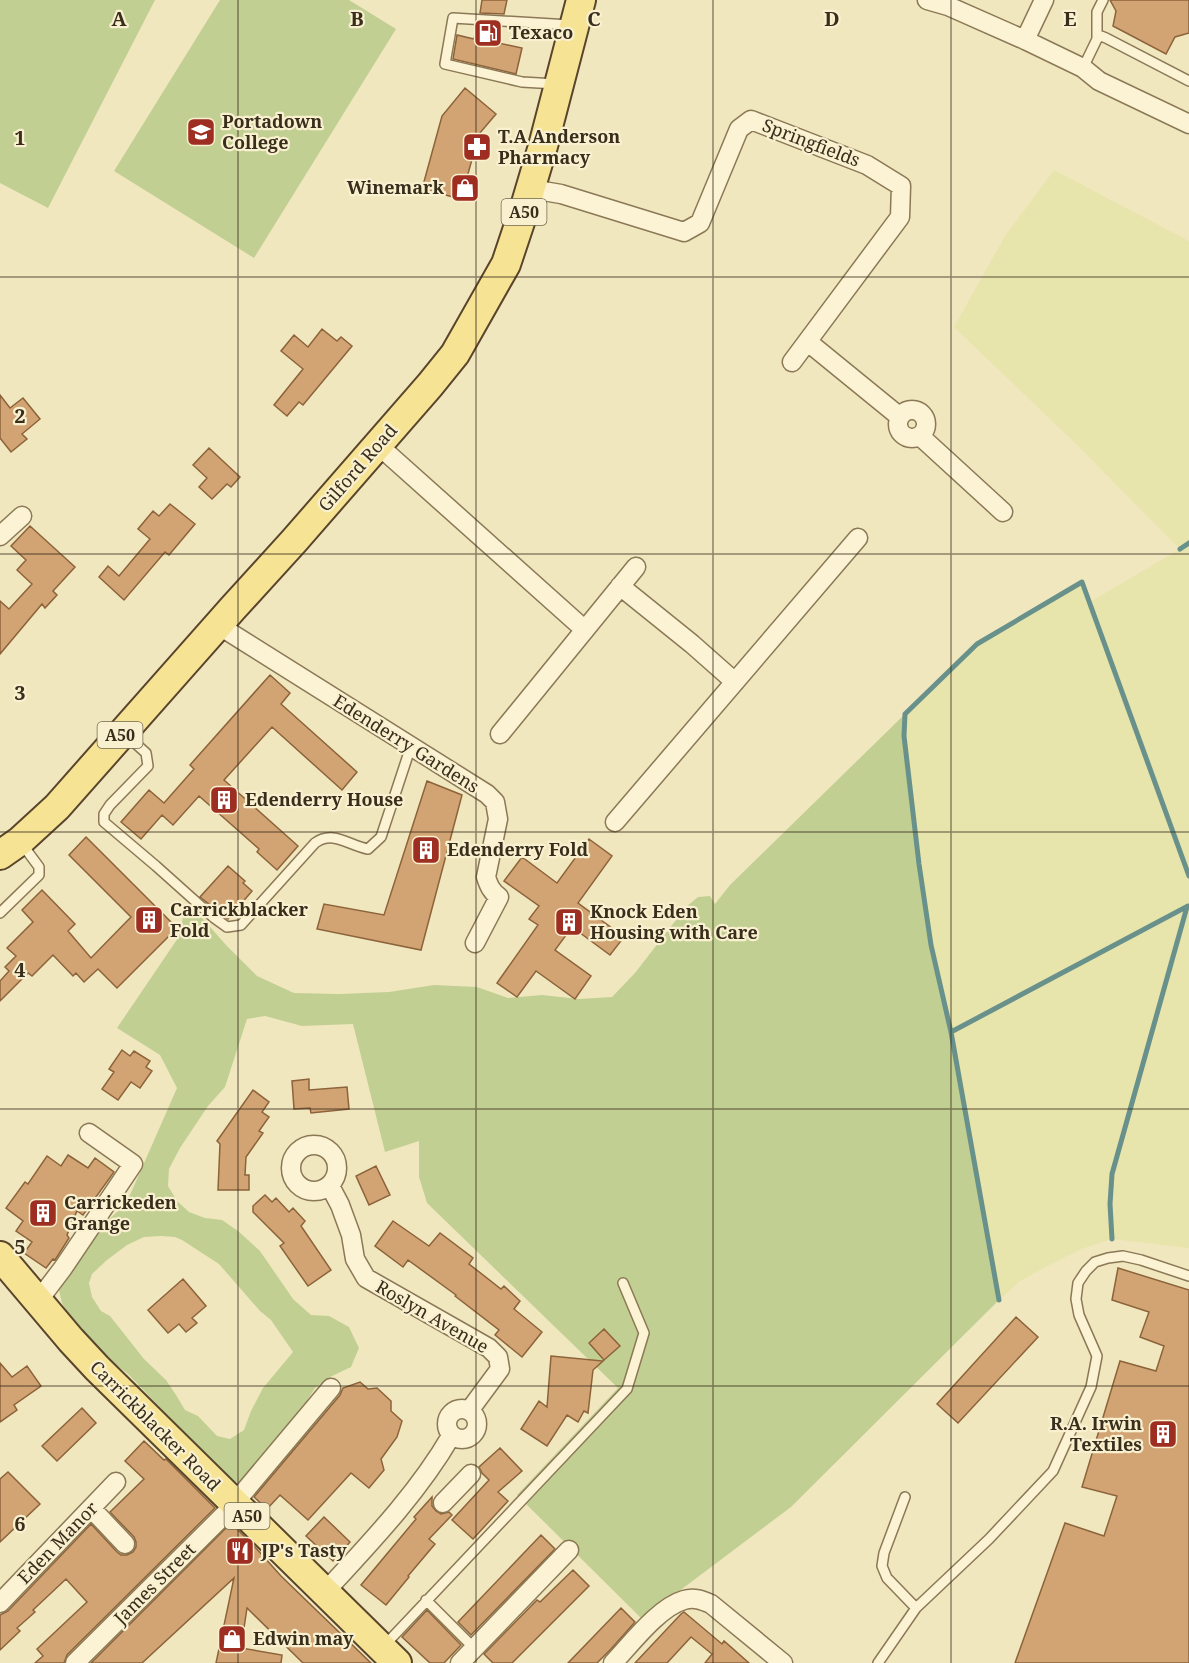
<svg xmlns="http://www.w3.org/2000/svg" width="1189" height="1663" viewBox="0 0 1189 1663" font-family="'Noto Serif',serif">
<rect width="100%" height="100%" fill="#f1e7bf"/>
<path fill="#e7e4ac" d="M 1054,170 L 1189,241 L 1189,1248 L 1112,1239 L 1081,1249 L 1053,1263 L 1020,1281 L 999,1300 L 951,1032 L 931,945 L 919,864 L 904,736 L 905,714 L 977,644 L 1082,582 L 1090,602 L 1180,549 L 1074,442 L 954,327 L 1005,236 Z"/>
<path fill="#c2cf93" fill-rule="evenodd" d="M 0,0 L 155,0 L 48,208 L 0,183 Z
M 220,0 L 349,0 L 396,29 L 254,258 L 114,171 Z
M 905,714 L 904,736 L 919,864 L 931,945 L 951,1032 L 999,1300 L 791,1507 L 642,1619 L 517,1495 L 618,1388 L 427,1203 L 419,1177 L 419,1141 L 385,1152 L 353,1024 L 302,1026 L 265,1016 L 247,1019 L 225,1087 L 208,1106 L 180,1148 L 169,1169 L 168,1186 L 177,1201 L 189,1212 L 205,1218 L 222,1220 L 238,1231 L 260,1251 L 293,1299 L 311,1315 L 329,1316 L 349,1327 L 359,1348 L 351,1367 L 330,1377 L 315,1388 L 308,1399 L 303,1415 L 247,1479 L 240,1483 L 232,1481 L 178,1432 L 166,1414 L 129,1375 L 91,1344 L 73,1323 L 62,1303 L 58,1286 L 103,1225 L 118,1211 L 130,1195 L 177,1088 L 160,1055 L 117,1028 L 178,938 L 184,914 L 197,912 L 226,945 L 257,976 L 294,993 L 339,994 L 389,992 L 434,985 L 477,987 L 508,998 L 542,995 L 579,999 L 612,997 L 635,973 L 686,907 L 698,897 L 710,896 L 715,904 L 730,885 ZM 161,1236 L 175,1237 L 182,1240 L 219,1264 L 260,1311 L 271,1320 L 293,1352 L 263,1388 L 251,1411 L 244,1430 L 230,1439 L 217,1436 L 198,1416 L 185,1410 L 176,1395 L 166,1380 L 144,1359 L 110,1316 L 101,1311 L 92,1297 L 89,1283 L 92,1274 L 107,1260 L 127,1245 L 144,1237 Z"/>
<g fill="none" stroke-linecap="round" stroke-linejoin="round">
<path stroke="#69918b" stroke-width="5" d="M 1180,549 L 1189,543
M 951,1032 L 1188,906
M 1112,1239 L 1110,1204 L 1112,1174 L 1187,907
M 999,1300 L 951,1032 L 931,945 L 919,864 L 904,736 L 905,714 L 977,644 L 1082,582 L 1189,876"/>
</g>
<path fill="#d2a473" stroke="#8c633a" stroke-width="1.5" d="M 482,0 L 507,0 L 504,14 L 480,13 Z
M 1110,0 L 1189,0 L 1189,33 L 1175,37 L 1166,54 L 1113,26 L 1116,11 Z
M 477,26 L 501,28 L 498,43 L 522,48 L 516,74 L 453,59 L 457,35 L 474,39 Z
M 465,88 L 496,114 L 479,134 L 461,199 L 422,189 L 442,116 Z
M 322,329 L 337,341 L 341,337 L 352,346 L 303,405 L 299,402 L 287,416 L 274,405 L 303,369 L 281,351 L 294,335 L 308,347 Z
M 0,395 L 10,408 L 23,398 L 40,419 L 22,434 L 27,439 L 11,452 L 0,438 Z
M 209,448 L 240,477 L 231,487 L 227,484 L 212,499 L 199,487 L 207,478 L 193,465 Z
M 170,504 L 195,524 L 169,555 L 165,552 L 124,600 L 99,577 L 108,566 L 119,576 L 150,539 L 138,529 L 153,511 L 159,516 Z
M 30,526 L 75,567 L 53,591 L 57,595 L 45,608 L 42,604 L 0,654 L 0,601 L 9,609 L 32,584 L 17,570 L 26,560 L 11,546 Z
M 270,675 L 290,693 L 281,704 L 357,772 L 342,790 L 272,727 L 224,780 L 298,846 L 277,870 L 257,852 L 259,849 L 199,796 L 173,825 L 162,815 L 141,839 L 121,822 L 149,790 L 164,803 L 194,769 L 190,765 Z
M 427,781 L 462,795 L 421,950 L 317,929 L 324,904 L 384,915 Z
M 86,837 L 177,928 L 117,988 L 98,969 L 84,982 L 76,973 L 73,976 L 53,955 L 32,976 L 28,973 L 0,1001 L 0,981 L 9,971 L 5,967 L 16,956 L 7,948 L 33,922 L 22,910 L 42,890 L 75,924 L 68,931 L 91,958 L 131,917 L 69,855 Z
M 589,839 L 612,856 L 578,903 L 624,937 L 610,955 L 572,927 L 555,950 L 591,976 L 575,999 L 536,971 L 517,997 L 497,983 L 538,925 L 529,919 L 539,906 L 504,881 L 522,857 L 557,883 Z
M 228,866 L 245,881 L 243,883 L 252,891 L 228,919 L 200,897 Z
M 122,1050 L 130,1056 L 134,1051 L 150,1061 L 146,1067 L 152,1071 L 140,1088 L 131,1082 L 118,1100 L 102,1089 L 114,1072 L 109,1069 Z
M 309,1079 L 309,1090 L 347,1087 L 349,1109 L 311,1113 L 310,1108 L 294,1109 L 292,1081 Z
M 253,1090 L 269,1102 L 262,1112 L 269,1117 L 259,1131 L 263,1133 L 246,1157 L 245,1175 L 249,1175 L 249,1190 L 218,1190 L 220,1144 L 217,1141 Z
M 68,1155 L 88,1168 L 95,1158 L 114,1172 L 83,1215 L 77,1211 L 67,1235 L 69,1238 L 55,1260 L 53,1259 L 46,1268 L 24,1253 L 32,1242 L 16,1231 L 23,1221 L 6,1208 L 25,1182 L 28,1184 L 47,1156 L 61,1166 Z
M 376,1166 L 390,1195 L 369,1205 L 356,1176 Z
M 265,1195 L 272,1202 L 276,1198 L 289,1212 L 293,1208 L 305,1221 L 301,1226 L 331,1270 L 308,1286 L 280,1246 L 284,1243 L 253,1212 L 253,1206 Z
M 393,1221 L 429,1246 L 440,1233 L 473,1258 L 469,1264 L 501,1289 L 504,1286 L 520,1301 L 514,1309 L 542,1332 L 522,1357 L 495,1335 L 499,1330 L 455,1296 L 456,1295 L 408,1260 L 403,1267 L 375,1246 Z
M 1118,1268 L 1189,1290 L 1189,1663 L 1015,1663 L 1065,1523 L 1104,1536 L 1117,1496 L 1082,1487 L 1120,1361 L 1156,1371 L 1164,1346 L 1140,1337 L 1149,1312 L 1112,1300 Z
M 183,1279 L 206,1306 L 192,1318 L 197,1323 L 186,1332 L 179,1324 L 168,1333 L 148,1310 Z
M 1016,1317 L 1038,1337 L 958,1423 L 937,1404 Z
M 604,1329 L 620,1346 L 604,1360 L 589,1343 Z
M 551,1356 L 603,1361 L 593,1370 L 588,1413 L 584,1411 L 578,1422 L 567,1415 L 547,1446 L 521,1429 L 539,1401 L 547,1407 Z
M 0,1363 L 12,1377 L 27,1366 L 41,1386 L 14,1405 L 17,1410 L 0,1422 Z
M 360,1382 L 368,1389 L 377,1388 L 391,1401 L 391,1411 L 402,1421 L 397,1437 L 381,1459 L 384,1470 L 369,1488 L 351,1473 L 308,1520 L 280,1495 L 267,1509 L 254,1497 L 340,1395 L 343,1388 Z
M 82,1408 L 96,1423 L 57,1461 L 42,1446 Z
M 144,1441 L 164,1460 L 166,1459 L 215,1508 L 67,1655 L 64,1663 L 35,1663 L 43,1656 L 37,1649 L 87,1602 L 66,1579 L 33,1610 L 35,1612 L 17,1628 L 20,1631 L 0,1650 L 0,1615 L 8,1611 L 91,1524 L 117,1552 L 121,1555 L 127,1555 L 133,1552 L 136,1547 L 136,1542 L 134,1537 L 110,1512 L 144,1479 L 125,1461 Z
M 500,1448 L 522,1471 L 498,1492 L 508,1501 L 473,1539 L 452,1520 L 489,1480 L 482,1473 L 479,1467 Z
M 8,1472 L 40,1504 L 0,1542 L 0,1479 Z
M 432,1497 L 432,1506 L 436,1511 L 441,1514 L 449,1512 L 452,1515 L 429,1539 L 435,1544 L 408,1576 L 409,1577 L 386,1605 L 361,1585 L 416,1519 L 414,1517 Z
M 324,1517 L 350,1542 L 333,1561 L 306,1536 Z
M 231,1523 L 255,1547 L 281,1576 L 371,1663 L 303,1663 L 247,1608 L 241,1648 L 282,1655 L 281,1663 L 216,1663 L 234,1578 L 142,1663 L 91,1663 Z
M 541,1535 L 555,1549 L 471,1635 L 458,1622 Z
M 573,1570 L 589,1586 L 512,1663 L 493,1663 L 484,1654 L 537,1600 L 540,1602 Z
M 621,1608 L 635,1622 L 611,1649 L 597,1663 L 568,1663 Z
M 427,1610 L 461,1645 L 444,1663 L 430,1663 L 402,1637 Z
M 684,1612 L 722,1644 L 724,1641 L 749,1663 L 705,1663 L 712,1654 L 691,1637 L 667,1663 L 635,1663 L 681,1614 Z"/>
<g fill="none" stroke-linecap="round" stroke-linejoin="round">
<g stroke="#8b7856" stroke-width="12">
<path id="lane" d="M 1097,39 L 1101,36 L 1106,38 L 1189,81
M 1083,68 L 1097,39 L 1097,12 L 1103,0
M 556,84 L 522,82 L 445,64 L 453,18 L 570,25
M 125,734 L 146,753 L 148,766 L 110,805 L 104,814 L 104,822 L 156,866 L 213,917 L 227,927 L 241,925 L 315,843 C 333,830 348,845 368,849 L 381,837 L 411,746
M 0,913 L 39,875 L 39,867 L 22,844
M 426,1600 L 474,1648
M 916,1608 L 989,1539 L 1053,1471 L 1091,1387 L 1097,1356 L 1079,1315 L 1076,1299 L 1078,1283 L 1086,1271 L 1095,1262 L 1108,1258 L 1123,1256 L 1141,1260 L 1189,1276
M 383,1647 L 627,1389 L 644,1333 L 623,1283
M 878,1663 L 916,1608 L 887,1578 L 882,1566 L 884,1553 L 905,1497"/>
</g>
<g stroke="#8b7856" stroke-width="21">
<path id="street" d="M 927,0 L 948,6 L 1025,40 L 1083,68 L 1099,81 L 1189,124
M 1025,40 L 1044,0
M 531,189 L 561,194 L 684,232 L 700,223 L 739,129 L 751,120 L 867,165 L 901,186 L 900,217 L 792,362
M 808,342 L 900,417
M898 424a14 14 0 1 1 28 0a14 14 0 1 1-28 0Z
M 920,436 L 1003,512
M 378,445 L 585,630
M 0,536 L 22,516
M 620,586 L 692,644 L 735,682
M 218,625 L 487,794 L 495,802 L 498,819 L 486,877 C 489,886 491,891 499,897 L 475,943
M 500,734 L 636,567
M 615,822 L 858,538
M291 1168a23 23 0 1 1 46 0a23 23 0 1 1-46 0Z
M 330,1186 L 340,1205 L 351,1235 L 355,1259 L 366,1278 L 489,1348 L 498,1357 L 500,1369 L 469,1411
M 38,1301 L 63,1268 L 133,1164 L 89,1133
M447 1424a15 15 0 1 1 30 0a15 15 0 1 1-30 0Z
M 443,1503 L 471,1474
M 91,1508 L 125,1544
M 324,1593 C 370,1543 418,1493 451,1436
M 0,1603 L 116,1482
M 75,1663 L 227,1512 L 331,1388
M 460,1663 L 569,1550
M 613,1663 C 631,1644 659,1607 684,1600 C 694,1597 702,1600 711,1604 L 783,1663"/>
</g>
<g stroke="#58452b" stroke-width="32">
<path id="primary" d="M 0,855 L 20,841 L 57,807 L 233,608 L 294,541 L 430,385 L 455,354 L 506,264 L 524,210 L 543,146 L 581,0
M 0,1256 L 71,1340 L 97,1368 L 397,1663"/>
</g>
<use href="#lane" stroke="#fbf3d3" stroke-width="9"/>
<use href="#street" stroke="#fbf3d3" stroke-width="18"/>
<use href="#primary" stroke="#f7e394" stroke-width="28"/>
</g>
<path fill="none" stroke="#392d1c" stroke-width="1.5" stroke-opacity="0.55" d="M 238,0 L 238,1663M 476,0 L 476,1663M 713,0 L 713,1663M 951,0 L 951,1663M 0,277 L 1189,277M 0,554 L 1189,554M 0,832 L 1189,832M 0,1109 L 1189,1109M 0,1386 L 1189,1386"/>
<defs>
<g id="fuel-square" transform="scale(1.5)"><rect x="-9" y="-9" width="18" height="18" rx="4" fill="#9e2e22" stroke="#f8f0cf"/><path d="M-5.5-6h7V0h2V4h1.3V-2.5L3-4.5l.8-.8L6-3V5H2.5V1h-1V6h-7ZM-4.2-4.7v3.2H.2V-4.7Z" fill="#fff"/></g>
<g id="school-square" transform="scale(1.5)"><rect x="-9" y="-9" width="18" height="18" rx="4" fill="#9e2e22" stroke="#f8f0cf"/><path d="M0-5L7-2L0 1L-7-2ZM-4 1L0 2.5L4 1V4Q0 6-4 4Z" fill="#fff"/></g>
<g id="pharmacy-square" transform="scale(1.5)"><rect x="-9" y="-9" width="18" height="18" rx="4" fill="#9e2e22" stroke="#f8f0cf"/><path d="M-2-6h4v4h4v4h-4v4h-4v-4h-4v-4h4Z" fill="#fff"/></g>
<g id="shop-square" transform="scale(1.5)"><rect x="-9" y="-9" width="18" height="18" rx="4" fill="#9e2e22" stroke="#f8f0cf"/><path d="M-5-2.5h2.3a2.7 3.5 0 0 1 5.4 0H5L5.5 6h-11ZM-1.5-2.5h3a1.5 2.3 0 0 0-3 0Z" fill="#fff"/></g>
<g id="building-square" transform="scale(1.5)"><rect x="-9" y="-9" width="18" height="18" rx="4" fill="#9e2e22" stroke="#f8f0cf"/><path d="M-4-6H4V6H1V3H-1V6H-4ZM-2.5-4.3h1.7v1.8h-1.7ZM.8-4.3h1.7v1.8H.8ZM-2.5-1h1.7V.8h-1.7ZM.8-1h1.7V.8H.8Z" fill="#fff"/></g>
<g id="restaurant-square" transform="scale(1.5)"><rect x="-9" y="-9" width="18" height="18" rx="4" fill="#9e2e22" stroke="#f8f0cf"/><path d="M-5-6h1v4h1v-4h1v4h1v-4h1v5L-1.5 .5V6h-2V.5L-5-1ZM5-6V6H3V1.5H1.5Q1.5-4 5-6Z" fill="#fff"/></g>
</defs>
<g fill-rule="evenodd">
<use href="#fuel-square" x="488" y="33"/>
<use href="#school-square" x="201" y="132"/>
<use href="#pharmacy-square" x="477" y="147"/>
<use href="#shop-square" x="465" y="188"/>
<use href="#building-square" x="224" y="800"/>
<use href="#building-square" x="426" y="850"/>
<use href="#building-square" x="149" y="920"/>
<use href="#building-square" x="569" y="922"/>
<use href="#building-square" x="43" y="1213"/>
<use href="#building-square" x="1163" y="1434"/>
<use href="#restaurant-square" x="240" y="1551"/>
<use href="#shop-square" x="232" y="1639"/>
</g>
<g text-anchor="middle" stroke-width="4.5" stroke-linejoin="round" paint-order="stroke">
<g fill="#f8f0cf" stroke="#726852" stroke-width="1.5">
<rect x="501.5" y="199" width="45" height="26" rx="4.5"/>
<rect x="97.5" y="722" width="45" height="26" rx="4.5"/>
<rect x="224.5" y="1503" width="45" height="26" rx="4.5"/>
</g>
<g font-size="16" font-weight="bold" fill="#392d1c">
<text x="524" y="218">A50</text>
<text x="120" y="741">A50</text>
<text x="247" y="1522">A50</text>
</g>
<g font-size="18" font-weight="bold" fill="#392d1c" stroke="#f8f0cf" text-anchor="start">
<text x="509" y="39">Texaco</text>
<text x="222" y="128">Portadown<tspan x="222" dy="21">College</tspan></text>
<text x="498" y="143">T.A Anderson<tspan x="498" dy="21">Pharmacy</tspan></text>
<text x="444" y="194" text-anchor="end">Winemark</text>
<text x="245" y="806">Edenderry House</text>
<text x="447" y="856">Edenderry Fold</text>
<text x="170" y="916">Carrickblacker<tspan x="170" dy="21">Fold</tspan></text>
<text x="590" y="918">Knock Eden<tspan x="590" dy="21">Housing with Care</tspan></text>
<text x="64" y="1209">Carrickeden<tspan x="64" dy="21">Grange</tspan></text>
<text x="1142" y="1430" text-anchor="end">R.A. Irwin<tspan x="1142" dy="21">Textiles</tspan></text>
<text x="261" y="1557">JP's Tasty</text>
<text x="253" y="1645">Edwin may</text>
</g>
<g font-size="18" fill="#392d1c" stroke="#f8f0cf">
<text transform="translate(811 143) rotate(21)" y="6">Springfields</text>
<text transform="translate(358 468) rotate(-49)" y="6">Gilford Road</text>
<text transform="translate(406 744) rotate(32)" y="6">Edenderry Gardens</text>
<text transform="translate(432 1317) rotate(30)" y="6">Roslyn Avenue</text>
<text transform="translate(155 1426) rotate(45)" y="6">Carrickblacker Road</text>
<text transform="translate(58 1543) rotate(-46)" y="6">Eden Manor</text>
<text transform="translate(155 1584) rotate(-45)" y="6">James Street</text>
</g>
</g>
<g font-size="20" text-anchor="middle" font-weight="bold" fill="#392d1c" stroke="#f8f0cf" stroke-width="4.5" stroke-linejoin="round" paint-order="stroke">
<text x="119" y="26">A</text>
<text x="357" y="26">B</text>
<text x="594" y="26">C</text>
<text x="832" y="26">D</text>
<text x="1070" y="26">E</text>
<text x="20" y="145">1</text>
<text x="20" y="423">2</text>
<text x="20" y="700">3</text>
<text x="20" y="977">4</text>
<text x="20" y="1254">5</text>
<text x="20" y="1531">6</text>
</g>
</svg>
